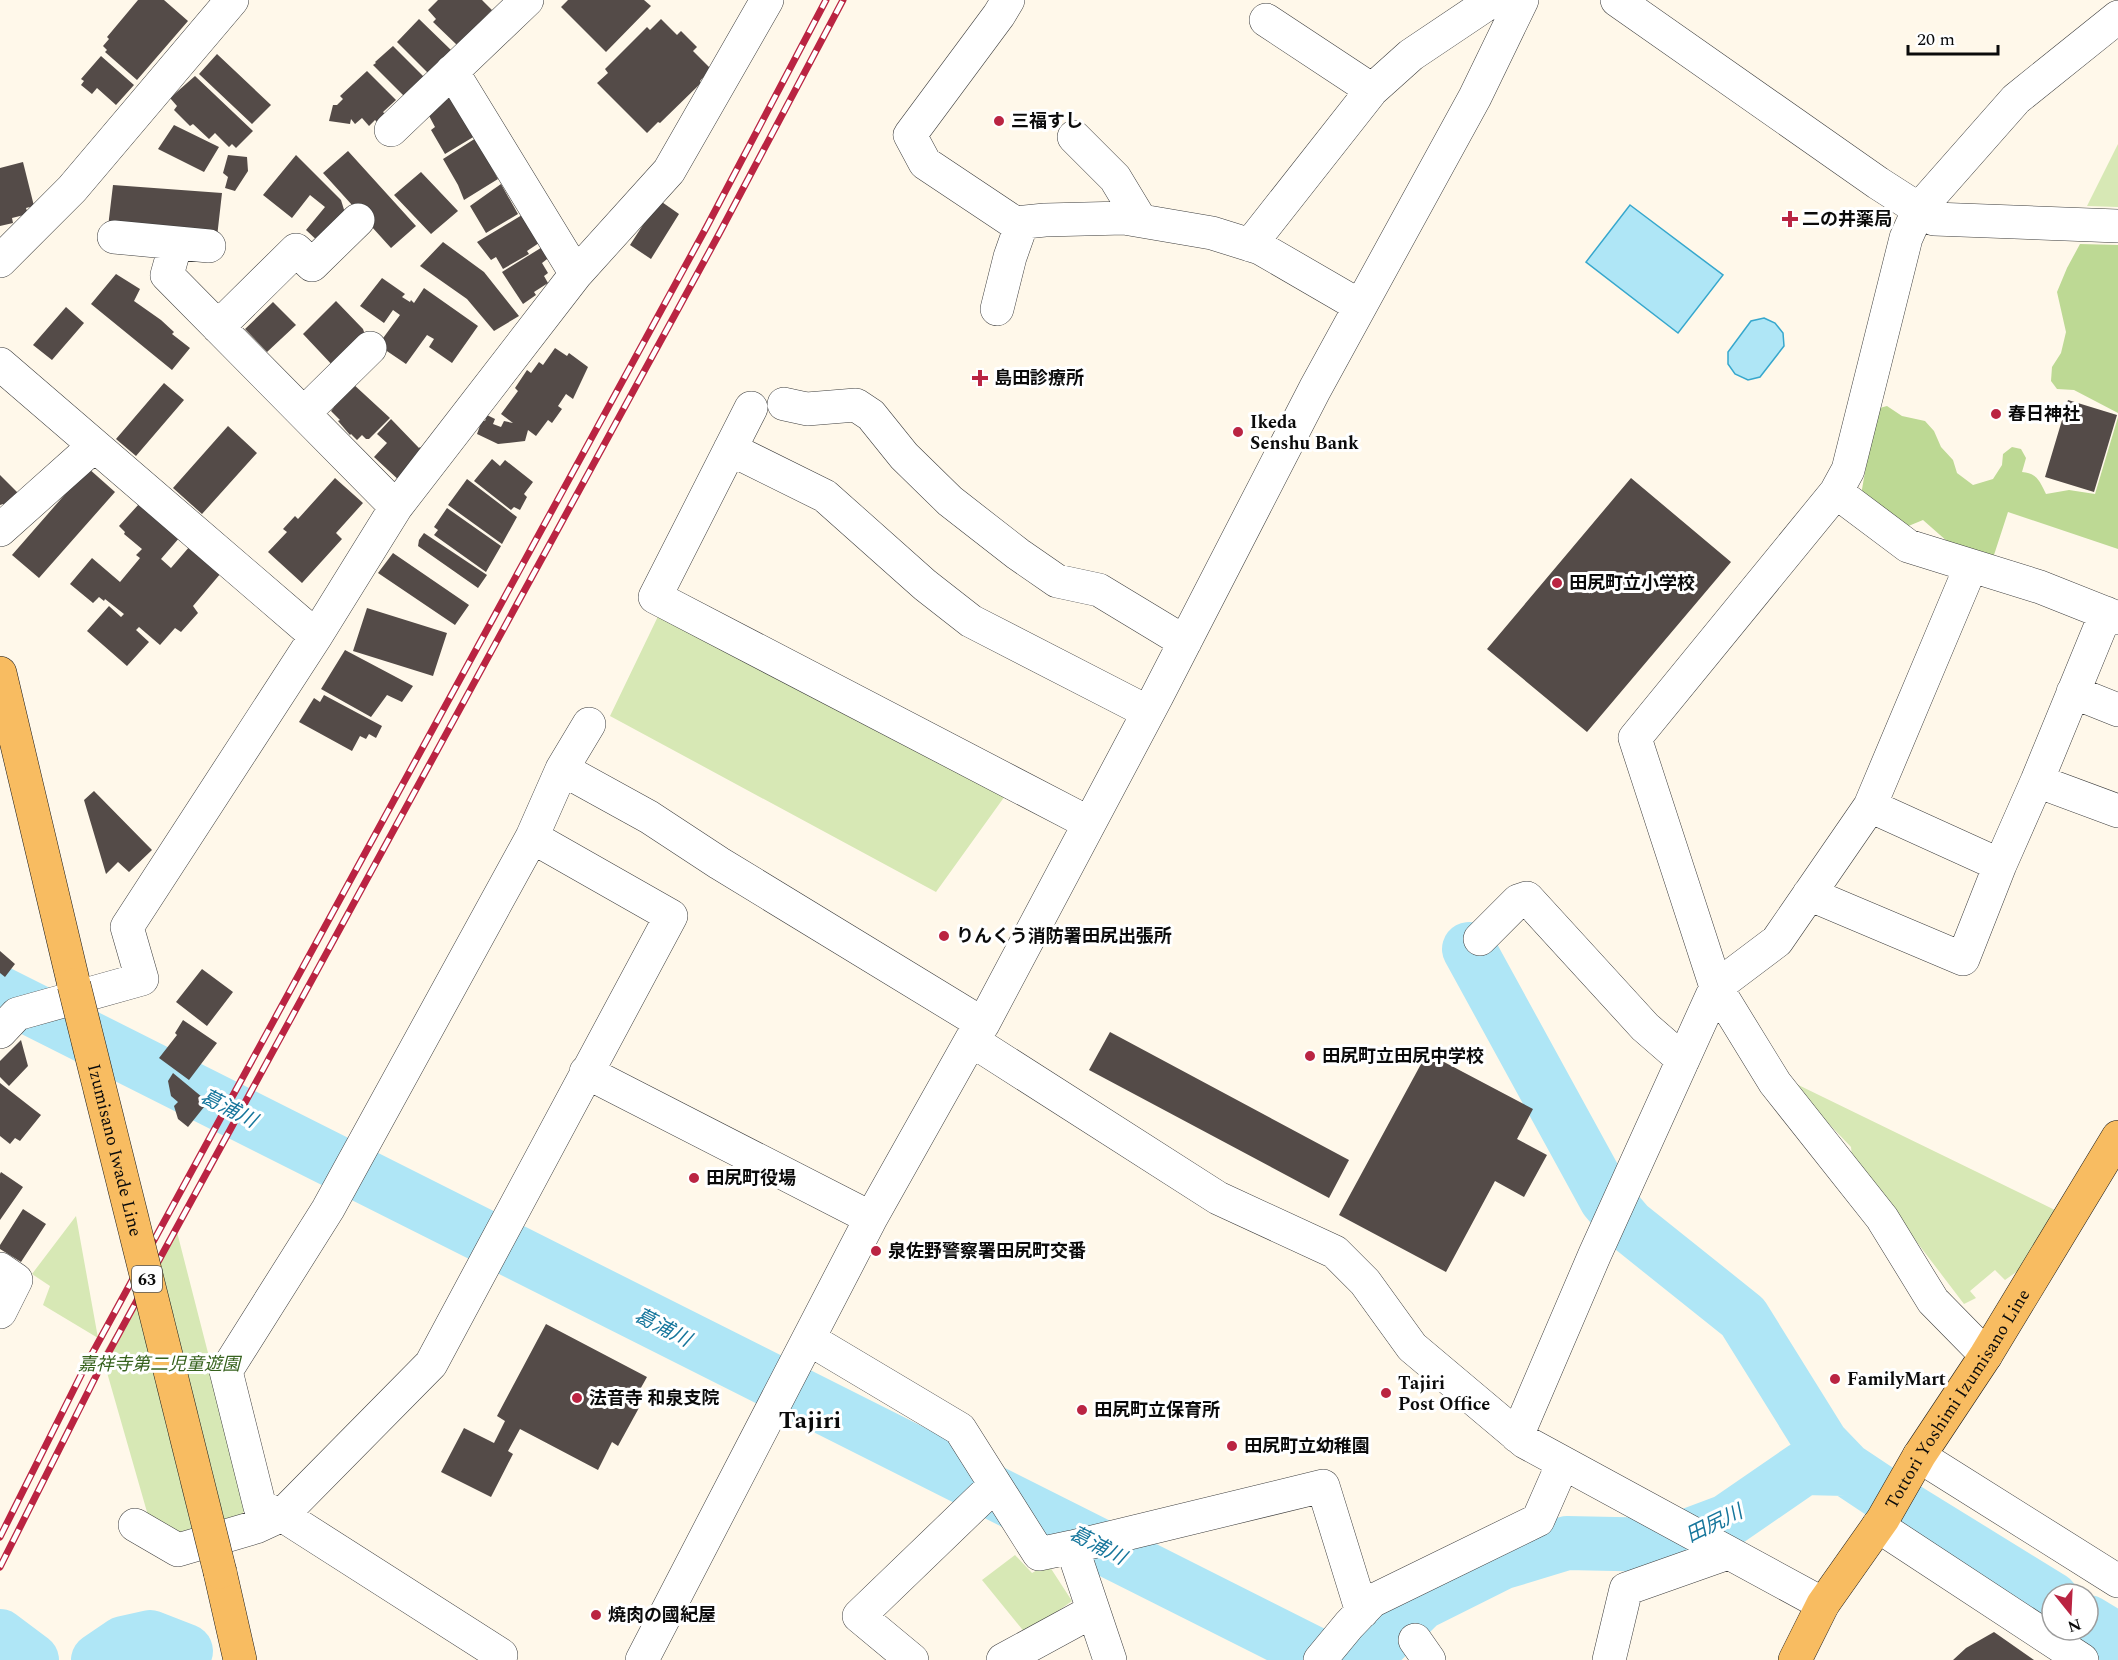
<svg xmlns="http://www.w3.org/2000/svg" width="2118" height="1660" viewBox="0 0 2118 1660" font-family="Spectral,'Noto Sans JP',serif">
<rect width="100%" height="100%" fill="#fff8ea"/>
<path fill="#d7e8b5" d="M 2118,144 L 2118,207 L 2087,206 Z
M 663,606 L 1010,789 L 936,892 L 610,716 Z
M 1786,1079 L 2057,1211 L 2019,1270 L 2005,1280 L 1995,1270 L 1970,1291 L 1976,1298 L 1964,1304 L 1852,1157 L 1851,1147 Z
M 76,1216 L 98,1338 L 43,1305 L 50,1286 L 32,1274 Z
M 177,1232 L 247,1505 L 232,1534 L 182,1548 L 151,1526 L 102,1355 Z
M 1015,1555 L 1032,1573 L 1048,1564 L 1072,1601 L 1026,1634 L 982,1580 Z"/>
<path fill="#bdd994" d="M 2080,244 L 2118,245 L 2118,413 L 2074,390 L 2057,389 L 2051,381 L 2052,367 L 2061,353 L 2066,332 L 2057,292 L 2067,268 Z
M 1887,406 L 1902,416 L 1925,421 L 1934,431 L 1941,447 L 1953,460 L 1957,473 L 1973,485 L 1993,479 L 2002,465 L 2003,454 L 2012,447 L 2021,449 L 2026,458 L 2022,472 C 2037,473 2040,482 2046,494 L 2069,490 L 2095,494 L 2118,417 L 2118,549 L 2008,512 L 1993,558 L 1948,542 L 1923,520 L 1906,527 L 1861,495 L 1876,409 Z"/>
<path fill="#afe6f6" stroke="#36a7cd" stroke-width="1.5" d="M 1630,205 L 1723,275 L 1678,333 L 1586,262 Z
M 1764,318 L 1775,323 L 1783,333 L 1784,346 L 1760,377 L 1748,380 L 1735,374 L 1728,364 L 1728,352 L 1751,321 Z"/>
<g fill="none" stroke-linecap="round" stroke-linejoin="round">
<path stroke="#afe6f6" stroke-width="54" d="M 1469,949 L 1606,1199 L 1628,1225 L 1743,1317 L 1822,1444 L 1846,1469
M 0,993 L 1327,1660
M 2088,1622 L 2118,1640
M 0,1636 L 32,1660
M 98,1660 L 123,1643 L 150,1637 L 186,1651
M 1363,1660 L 1421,1603 L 1501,1563 L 1567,1543 L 1663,1545 L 1727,1521 L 1804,1468 L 1846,1469 L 1906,1509 L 2052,1599"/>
</g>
<path fill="#544b48" d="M 138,0 L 164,0 L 188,21 L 137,80 L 105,52 L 107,50 L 103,46 L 109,39 L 107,37 Z
M 438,0 L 482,0 L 492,10 L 457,45 L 433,22 L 436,19 L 428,10 Z
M 568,0 L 644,0 L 651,6 L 606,52 L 561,7 Z
M 419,19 L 451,50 L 428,73 L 397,42 Z
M 661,19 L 677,35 L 681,31 L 697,47 L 693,51 L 711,69 L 700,81 L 701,83 L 660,123 L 658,122 L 647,133 L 597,83 L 608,73 L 605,69 L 647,27 L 650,30 Z
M 393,46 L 425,78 L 405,97 L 373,65 L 376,63 L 375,62 Z
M 217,54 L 271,105 L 252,124 L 199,74 Z
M 101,56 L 134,85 L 116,105 L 97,88 L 92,94 L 81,85 L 84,81 L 81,79 Z
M 367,71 L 396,100 L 383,112 L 385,114 L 377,122 L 375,120 L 369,126 L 362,118 L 355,124 L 351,119 L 350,124 L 329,121 L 333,105 L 337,105 L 343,99 L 340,96 Z
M 195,76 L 253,131 L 236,148 L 232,144 L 229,147 L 215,133 L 209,139 L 193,124 L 190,126 L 174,110 L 177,106 L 170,98 Z
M 451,97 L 475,136 L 445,154 L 431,130 L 435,127 L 427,112 Z
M 174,125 L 219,147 L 204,172 L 158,149 Z
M 476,138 L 498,179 L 464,200 L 458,185 L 443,159 Z
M 348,151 L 416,226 L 391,248 L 323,173 Z
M 228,155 L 247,157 L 248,171 L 235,191 L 225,188 L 228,177 L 223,173 Z
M 296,155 L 341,200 L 346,216 L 322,245 L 306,230 L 325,207 L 310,195 L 292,218 L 263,195 Z
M 23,162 L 34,206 L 26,208 L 28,214 L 12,218 L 13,223 L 0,226 L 0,168 Z
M 421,172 L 458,211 L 431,234 L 394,195 Z
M 501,184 L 518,214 L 486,233 L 470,206 Z
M 113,185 L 222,193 L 217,237 L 108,227 Z
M 659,200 L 679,214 L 651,259 L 630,245 Z
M 522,215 L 539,243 L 527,251 L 529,254 L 503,269 L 496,257 L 491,260 L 477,242 Z
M 443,242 L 484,272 L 519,316 L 494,331 L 467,299 L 420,266 Z
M 544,246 L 551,256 L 542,263 L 548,273 L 544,276 L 548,283 L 534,292 L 536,295 L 523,304 L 502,272 Z
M 116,274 L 140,289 L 134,301 L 161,320 L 174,332 L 172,334 L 190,348 L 172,370 L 91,304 Z
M 382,278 L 405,294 L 402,297 L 410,302 L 411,300 L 414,303 L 424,288 L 478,326 L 452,363 L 429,347 L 434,339 L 427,335 L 406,364 L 378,345 L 400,315 L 393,310 L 384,323 L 360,306 Z
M 336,301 L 363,329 L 366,338 L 335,368 L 303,334 Z
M 273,302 L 296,325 L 267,352 L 245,329 Z
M 66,307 L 84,323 L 52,360 L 33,345 Z
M 555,348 L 567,356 L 569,353 L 588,367 L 573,399 L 566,394 L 558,406 L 562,409 L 552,423 L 548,420 L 536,436 L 528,430 L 525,441 L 498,444 L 477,434 L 482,420 L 485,421 L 487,415 L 495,419 L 493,424 L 501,427 L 504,421 L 513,423 L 501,414 L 518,391 L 515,388 L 527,370 L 531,373 L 539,362 L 543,365 Z
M 164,383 L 184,400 L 136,456 L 116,439 Z
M 352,383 L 390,418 L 369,439 L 366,439 L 362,435 L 357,440 L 351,434 L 350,435 L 338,421 L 340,420 L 331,411 L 334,407 L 331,404 Z
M 2068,400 L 2117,415 L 2094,492 L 2045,477 Z
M 391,419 L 419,448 L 420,447 L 424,451 L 402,483 L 374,457 L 387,443 L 377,434 Z
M 228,426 L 257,453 L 202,514 L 173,488 Z
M 492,459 L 500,466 L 505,460 L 533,482 L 524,494 L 527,497 L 520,510 L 514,507 L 511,510 L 474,481 Z
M 88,468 L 115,492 L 39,578 L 12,555 Z
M 0,475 L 22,497 L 6,508 L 3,504 L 0,505 Z
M 335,478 L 363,503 L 336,533 L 342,539 L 302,583 L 268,552 L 287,532 L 283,529 L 295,516 L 298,519 Z
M 1631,478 L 1731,562 L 1587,732 L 1487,649 Z
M 467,479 L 517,517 L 502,544 L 448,505 Z
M 139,504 L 180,537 L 161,559 L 171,568 L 190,546 L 221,573 L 193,606 L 198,613 L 181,632 L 175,628 L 160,645 L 139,627 L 136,630 L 149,642 L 127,666 L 87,631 L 109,606 L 121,617 L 124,614 L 105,599 L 104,601 L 99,597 L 93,603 L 70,584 L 92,558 L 120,582 L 140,558 L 136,555 L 142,549 L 124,534 L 125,532 L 119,526 Z
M 447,508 L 501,546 L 486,572 L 434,535 L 438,530 L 434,527 Z
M 424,533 L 487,575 L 478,588 L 418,546 L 419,540 Z
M 393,553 L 469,605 L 455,625 L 378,573 Z
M 367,608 L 447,633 L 433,676 L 353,651 Z
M 345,650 L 413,686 L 402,702 L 387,695 L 371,717 L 321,689 Z
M 324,695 L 382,726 L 376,738 L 369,734 L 366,739 L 360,736 L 352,751 L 299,722 L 314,698 L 320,702 Z
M 94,791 L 152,850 L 129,872 L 118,862 L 106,874 L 84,800 Z
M 0,951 L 15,964 L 5,977 L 0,973 Z
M 202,969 L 233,992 L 207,1026 L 176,1002 Z
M 183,1020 L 217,1043 L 189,1080 L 159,1058 L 177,1035 L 175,1033 Z
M 1110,1032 L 1349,1160 L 1329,1198 L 1089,1070 Z
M 21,1040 L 28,1066 L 9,1086 L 0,1077 L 0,1061 Z
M 1427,1053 L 1533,1109 L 1517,1139 L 1547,1155 L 1524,1197 L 1495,1181 L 1446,1272 L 1339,1215 Z
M 173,1073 L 208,1102 L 188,1127 L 178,1119 L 174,1106 L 178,1102 L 171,1096 L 168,1081 Z
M 0,1083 L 41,1115 L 20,1141 L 15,1138 L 10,1144 L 0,1136 Z
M 1,1172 L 23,1187 L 0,1220 L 0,1174 Z
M 23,1209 L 46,1224 L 21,1262 L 0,1249 L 0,1245 Z
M 546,1324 L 647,1377 L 633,1402 L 640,1406 L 618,1446 L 612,1442 L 598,1470 L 520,1429 L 508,1451 L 513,1454 L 491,1497 L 441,1472 L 464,1428 L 494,1443 L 505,1421 L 497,1416 Z
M 1994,1632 L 2034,1660 L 1953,1660 L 1966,1648 Z"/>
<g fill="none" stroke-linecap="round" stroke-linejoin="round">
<g stroke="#3e3e3e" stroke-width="34">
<path id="minor" d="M 1008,0 L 999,15 L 910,135 L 925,163 L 1015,223 L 1045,220 L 1124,218 L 1212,233 L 1260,248 L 1360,306
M 1617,0 L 1878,183 L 1934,219 L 2118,226
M 1266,20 L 1372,90
M 452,71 L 576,274
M 391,130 L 527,0
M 1074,137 L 1115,178 L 1141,221
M 114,237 L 209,246
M 176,243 L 167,275 L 396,507
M 1250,245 L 1372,90 L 1411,55 L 1493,0
M 0,261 L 72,189 L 232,0
M 997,309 L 1010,257 L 1022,223
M 218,327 L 296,250 L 312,265 L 358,220
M 0,364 L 316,636
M 784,404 L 807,409 L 856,405 L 871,415 L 904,456 L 950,501 L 1018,554 L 1057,581 L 1099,590 L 1185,642
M 751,408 L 655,597 L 1089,823
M 304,413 L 370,348
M 730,449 L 825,496 L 925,585 L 971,621 L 1148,712
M 1836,492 L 1908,546 L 2040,587 L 2118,618
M 0,530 L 94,446
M 2073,692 L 2118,710
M 562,769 L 649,817 L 719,863 L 983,1024
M 2037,781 L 2118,811
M 1870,806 L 1971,566
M 1809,894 L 1963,959 L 2000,865
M 1480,939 L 1518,901 L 1527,898 L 1645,1027 L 1683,1060
M 0,1032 L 17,1014 L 142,979 L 127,927 L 316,636 L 396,507 L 576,274 L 669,171 L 767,0
M 971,1040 L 1218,1198 L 1335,1252 L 1365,1282 L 1412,1347 L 1525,1442 L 1823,1604
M 586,1072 L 871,1218
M 0,1269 L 16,1280 L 0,1312
M 809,1339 L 960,1429 L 1039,1554 L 1072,1547 L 1110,1660
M 1986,1355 L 1933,1301 L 1882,1218 L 1775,1083 L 1716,987 L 1635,738 L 1836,492 L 1848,470 L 1906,238 L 1919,209 L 2016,99 L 2118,17
M 1517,1436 L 1595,1254 L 1716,987 L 1777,941 L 1870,806 L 2000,865 L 2037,781 L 2106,613
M 1919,1456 L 2118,1581
M 135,1525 L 178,1550 L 256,1527 L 282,1515 L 431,1364 L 671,916 L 532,837 L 562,769 L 589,724
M 1878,1526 L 2082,1660
M 1072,1547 L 1323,1486 L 1362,1612
M 1415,1640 L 1429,1660
M 501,1655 L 282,1515 L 260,1507 L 226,1371 L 328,1209 L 532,837
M 642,1660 L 871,1218 L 971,1040 L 983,1024 L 1157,696 L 1315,389 L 1475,97 L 1522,0
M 912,1660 L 859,1616 L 995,1485
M 1003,1660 L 1093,1611
M 1320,1660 L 1349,1625 L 1372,1601 L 1538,1520 L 1563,1463
M 1609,1660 L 1626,1589 L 1728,1553"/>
</g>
<g stroke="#1c1c1c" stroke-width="34">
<g id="major">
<path d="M 0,673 L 74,985"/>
<path d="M 220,1572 L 240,1660"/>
<path id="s1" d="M 1795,1660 L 1823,1604 L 1883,1519 L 1919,1456 L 1986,1355 L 2118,1137"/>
</g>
</g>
<use href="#minor" stroke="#fff" stroke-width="33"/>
<use href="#major" stroke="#f8bc61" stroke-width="33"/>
<g stroke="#ba2442" stroke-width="7">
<path id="rail" d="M 0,1537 L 87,1363 L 706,228 L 826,0
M 0,1567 L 99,1370 L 719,234 L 843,0"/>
</g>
<use href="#rail" stroke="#fff" stroke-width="4.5" stroke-dasharray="14" stroke-linecap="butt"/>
<g stroke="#1c1c1c" stroke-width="34" stroke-linecap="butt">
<g id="major-bridge">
<path id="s2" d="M 74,985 L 220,1572"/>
</g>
</g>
<use href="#major-bridge" stroke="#f8bc61" stroke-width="33"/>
</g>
<g fill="#ba2442" stroke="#fff" stroke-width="2">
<circle cx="999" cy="121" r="6"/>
<path d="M1787 210h6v6h6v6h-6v6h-6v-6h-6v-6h6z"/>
<path d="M977 369h6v6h6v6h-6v6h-6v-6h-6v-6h6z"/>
<circle cx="1996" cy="414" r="6"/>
<circle cx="1238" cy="432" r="6"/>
<circle cx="1557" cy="583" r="6"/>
<circle cx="944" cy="936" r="6"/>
<circle cx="1310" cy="1056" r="6"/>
<circle cx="694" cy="1178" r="6"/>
<circle cx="876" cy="1251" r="6"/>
<circle cx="1835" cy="1379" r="6"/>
<circle cx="1386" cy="1393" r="6"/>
<circle cx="577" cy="1398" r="6"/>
<circle cx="1082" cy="1410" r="6"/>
<circle cx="1232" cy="1446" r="6"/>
<circle cx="596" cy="1615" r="6"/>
</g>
<g text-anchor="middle" stroke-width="6" stroke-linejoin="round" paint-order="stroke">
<rect fill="#fff" stroke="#545454" stroke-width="1.5" x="132" y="1266" width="30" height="26" rx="4.5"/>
<g font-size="16" font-weight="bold" fill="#0b0b0b">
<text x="147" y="1285">63</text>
</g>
<g font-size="18" font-weight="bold" fill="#0b0b0b" stroke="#fff" text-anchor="start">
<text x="1011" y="127">三福すし</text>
<text x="1802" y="225">二の井薬局</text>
<text x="994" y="384">島田診療所</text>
<text x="2008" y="420">春日神社</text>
<text x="1250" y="428">Ikeda<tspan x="1250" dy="21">Senshu Bank</tspan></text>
<text x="1569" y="589">田尻町立小学校</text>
<text x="956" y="942">りんくう消防署田尻出張所</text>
<text x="1322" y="1062">田尻町立田尻中学校</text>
<text x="706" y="1184">田尻町役場</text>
<text x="888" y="1257">泉佐野警察署田尻町交番</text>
<text x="1847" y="1385">FamilyMart</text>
<text x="1398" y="1389">Tajiri<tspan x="1398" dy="21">Post Office</tspan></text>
<text x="589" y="1404">法音寺 和泉支院</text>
<text x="1094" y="1416">田尻町立保育所</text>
<text x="1244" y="1452">田尻町立幼稚園</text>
<text x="608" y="1621">焼肉の國紀屋</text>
</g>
<g font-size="18" fill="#0b0b0b" stroke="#fff">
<text dy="6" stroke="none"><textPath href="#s2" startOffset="170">Izumisano Iwade Line</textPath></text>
<text dy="6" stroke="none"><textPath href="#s1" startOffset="308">Tottori Yoshimi Izumisano Line</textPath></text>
</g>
<g font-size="18" font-style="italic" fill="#36621d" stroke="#fff">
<text x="159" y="1370">嘉祥寺第二児童遊園</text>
</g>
<g font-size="20" font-style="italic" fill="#16769c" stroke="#fff">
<text transform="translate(229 1108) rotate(27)" y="7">葛浦川</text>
<text transform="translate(663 1327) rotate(27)" y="7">葛浦川</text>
<text transform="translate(1714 1523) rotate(-26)" y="7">田尻川</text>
<text transform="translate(1098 1545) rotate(27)" y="7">葛浦川</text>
</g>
<g font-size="24" font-weight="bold" fill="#0b0b0b" stroke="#fff">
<text x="810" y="1428">Tajiri</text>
</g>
</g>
<g transform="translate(2070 1612) rotate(162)"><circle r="28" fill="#ffffff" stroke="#9d9d9d" stroke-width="1.5"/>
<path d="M0-4.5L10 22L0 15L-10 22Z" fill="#ba2442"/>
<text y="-9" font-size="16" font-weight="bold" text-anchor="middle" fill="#0b0b0b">N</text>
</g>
<path d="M1908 45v9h90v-9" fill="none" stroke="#0b0b0b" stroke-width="3"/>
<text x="1917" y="45" font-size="18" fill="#0b0b0b" stroke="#ffffff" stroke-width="4.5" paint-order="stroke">20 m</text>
</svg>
